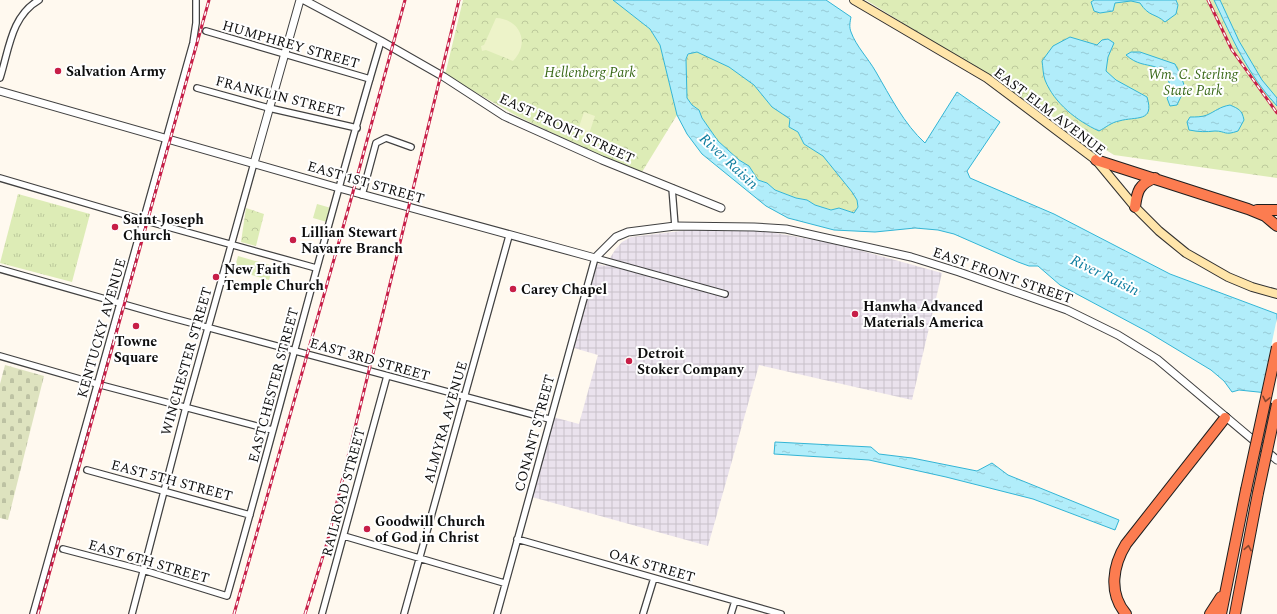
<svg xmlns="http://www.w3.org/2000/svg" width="1277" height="614" viewBox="0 0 1277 614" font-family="Spectral,serif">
<defs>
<pattern id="industrial-grid" width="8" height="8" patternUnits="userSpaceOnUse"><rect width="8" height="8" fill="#eae2ed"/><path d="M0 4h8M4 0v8" fill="none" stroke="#c8c1ca"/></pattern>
<pattern id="grass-tufts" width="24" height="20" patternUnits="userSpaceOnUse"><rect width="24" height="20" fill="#ddecb6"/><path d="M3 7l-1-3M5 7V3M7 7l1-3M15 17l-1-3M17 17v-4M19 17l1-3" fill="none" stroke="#bcc99b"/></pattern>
<pattern id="cemetery-stones" width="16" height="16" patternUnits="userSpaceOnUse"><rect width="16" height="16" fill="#dee3bf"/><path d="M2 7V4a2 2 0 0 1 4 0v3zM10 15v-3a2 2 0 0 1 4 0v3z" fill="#bdc2a3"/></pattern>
<pattern id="park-crowns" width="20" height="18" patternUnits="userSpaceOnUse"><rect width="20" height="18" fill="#ddecb6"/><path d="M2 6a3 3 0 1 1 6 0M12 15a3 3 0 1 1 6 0" fill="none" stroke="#bcc99b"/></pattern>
<pattern id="water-ripples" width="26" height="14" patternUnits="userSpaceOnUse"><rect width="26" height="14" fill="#b1edfa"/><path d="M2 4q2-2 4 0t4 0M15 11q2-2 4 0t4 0" fill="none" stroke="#97cad5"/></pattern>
</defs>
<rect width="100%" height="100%" fill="#fff9ef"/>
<path fill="url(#industrial-grid)" d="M 731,228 L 764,231 L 837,244 L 942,273 L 912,400 L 759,365 L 708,546 L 532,497 L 553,417 L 579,424 L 598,355 L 574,348 L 597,264 L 605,266 L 615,250 L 622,242 L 631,237 L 689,230 Z"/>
<path fill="url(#grass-tufts)" d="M 18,194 L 90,214 L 72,282 L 0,263 Z"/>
<path fill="url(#cemetery-stones)" d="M 5,365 L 44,376 L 8,520 L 0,518 L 0,384 Z"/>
<path fill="url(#park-crowns)" d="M 463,0 L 613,0 L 650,29 L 660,45 L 677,115 L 642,172 L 603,157 L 517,116 L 445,75 Z
M 866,0 L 1277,0 L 1277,178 L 1114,155 Z
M 697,51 L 729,67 L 754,85 L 772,107 L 790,119 L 789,127 L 798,132 L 804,144 L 823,156 L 852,192 L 857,200 L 858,207 L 854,213 L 839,208 L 832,210 L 815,205 L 807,200 L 796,198 L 775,190 L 767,183 L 758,180 L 749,166 L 739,160 L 718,141 L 702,118 L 699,110 L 692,105 L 687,98 L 686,59 L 689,54 Z
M 246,208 L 264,214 L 256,246 L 241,242 Z"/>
<path fill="#ddecb6" d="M 317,204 L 331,208 L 327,222 L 313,218 Z
M 238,256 L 273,266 L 269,280 L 234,270 Z"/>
<path fill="#edf3c9" d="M 496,18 C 521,19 530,44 513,61 L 486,50 L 482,51 L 481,46 L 484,45 Z
M 584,112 L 595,116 L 588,137 L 577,133 Z"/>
<path fill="url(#water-ripples)" stroke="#33b5d5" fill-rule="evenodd" d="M 613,0 L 826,0 L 851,17 C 850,22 849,27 851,32 C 856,46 868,58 876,72 C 890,96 904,124 925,143 L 957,92 L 1000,122 L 967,171 L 970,178 L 1054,214 L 1170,274 L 1277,314 L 1277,394 L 1239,390 L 1232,392 L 1224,381 L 1211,370 L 1148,332 L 1060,285 L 1038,266 L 1029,266 L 1018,262 L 954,234 L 938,230 L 915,228 L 875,232 L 834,230 L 788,218 L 766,206 L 702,154 L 687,134 L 677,115 L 660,45 L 650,29 ZM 697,52 L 729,67 L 754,85 L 772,107 L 790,119 L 789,127 L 798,132 L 804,144 L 823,156 L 852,192 L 857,200 L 858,207 L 854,213 L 839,208 L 831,210 L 815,205 L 807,200 L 796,198 L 775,190 L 767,183 L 758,180 L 749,166 L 739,160 L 718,141 L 702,118 L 699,110 L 692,105 L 687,98 L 686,59 L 688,54 Z
M 1094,0 L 1176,0 L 1178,5 L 1176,14 L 1165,22 C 1155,13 1149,17 1140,3 L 1131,1 L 1115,3 L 1113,11 L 1100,13 L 1094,11 L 1091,2 Z
M 1214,0 L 1220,0 L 1239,41 L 1262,80 L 1277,98 L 1277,106 C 1248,75 1232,38 1214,0 Z
M 1070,37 L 1097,45 L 1102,40 L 1108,39 L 1114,43 L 1108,57 L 1106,71 L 1116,80 L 1147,97 C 1155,123 1136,116 1119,121 C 1112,122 1105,128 1099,131 C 1077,121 1054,103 1045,80 C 1043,75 1043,67 1042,61 L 1053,46 Z
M 1131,52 L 1140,52 L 1175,64 L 1181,76 L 1185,88 L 1177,105 L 1170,106 L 1167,98 L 1172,93 C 1164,54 1147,74 1126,55 Z
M 1230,105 C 1239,109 1242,110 1244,120 L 1238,131 C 1224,136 1226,131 1215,131 C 1206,132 1199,132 1189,130 L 1187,122 L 1190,117 C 1196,117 1202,117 1207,115 C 1216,111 1219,107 1230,105 Z
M 775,442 L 871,447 L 879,454 L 912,458 L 977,471 L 992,463 L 1008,475 L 1119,520 L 1115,530 L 1033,499 L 946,477 L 869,460 L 774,454 Z"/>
<path fill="#fff9ef" d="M 1277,318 L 1277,396 L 1261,394 Z"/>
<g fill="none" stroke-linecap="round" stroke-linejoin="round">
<g stroke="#414141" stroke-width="8">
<path id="minor" d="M 206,31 L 370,79
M 0,78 C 9,50 11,16 39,0
M 197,88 L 269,108 L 357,128
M 0,178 L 143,220 L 316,268
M 672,188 L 675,226
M 362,195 L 376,143 L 386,138 L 411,147
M 0,269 L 165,316 L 549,419
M 0,356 L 97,384 L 272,430
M 87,470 L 250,515
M 344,536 L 504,583
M 517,539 L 781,614
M 63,549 L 143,570 L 227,596 C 280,411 326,225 381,41
M 33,614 L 193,43 L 196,23 L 196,0
M 132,614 L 186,407 L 254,163
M 322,614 L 387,376
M 404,614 L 509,236
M 497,614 L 595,258 L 725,294
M 643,614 L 654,578
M 731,614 L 735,601"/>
</g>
<g stroke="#414141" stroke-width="9">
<path id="tertiary" d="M 304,0 L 381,41 L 444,77 L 504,116 L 602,160 L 721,208
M 0,91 L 339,188 L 595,258 L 616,237 L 628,232 L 675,226 L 754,227 L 786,229 L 911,257 L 959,272 L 1067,310 L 1118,335 L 1157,359 L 1277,460
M 254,163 L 300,0"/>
</g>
<g stroke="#303030" stroke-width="10">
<path id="secondary" d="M 854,0 L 987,78 L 1096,160 L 1135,207 L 1159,231 L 1186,253 L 1228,277 L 1252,287 L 1277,294"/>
</g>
<g stroke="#1f1f1f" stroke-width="12">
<path id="motorway" d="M 1096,160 L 1248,209 L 1265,216 L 1277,226
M 1135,207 C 1137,191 1139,184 1155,178
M 1257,210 L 1277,210
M 1126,614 C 1108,593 1113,565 1126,544 L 1225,418
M 1210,614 L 1221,597
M 1221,614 L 1246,490
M 1235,614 L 1258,493"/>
</g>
<use href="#minor" stroke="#fff" stroke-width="5.5"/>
<use href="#tertiary" stroke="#fff" stroke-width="7"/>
<use href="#secondary" stroke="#ffe5aa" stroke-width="8"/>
<use href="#motorway" stroke="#fc7c50" stroke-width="10"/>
<g stroke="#c71e47" stroke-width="3">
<path id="rail" d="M 1208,0 L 1232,50 L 1277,113
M 38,614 L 209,0
M 234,614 L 353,192 L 405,0
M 305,614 L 327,543 L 459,0"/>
</g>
<use href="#rail" stroke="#fff" stroke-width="1.5" stroke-dasharray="4.5" stroke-linecap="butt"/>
<g stroke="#1f1f1f" stroke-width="12" stroke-linecap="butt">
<path id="motorway-bridge" d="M 1246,490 L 1277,347
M 1258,493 L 1277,404"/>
</g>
<use href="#motorway-bridge" stroke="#fc7c50" stroke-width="10"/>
</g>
<defs><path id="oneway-chevron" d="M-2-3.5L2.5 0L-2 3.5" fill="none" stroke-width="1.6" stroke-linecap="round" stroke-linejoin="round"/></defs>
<g stroke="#85452f">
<use href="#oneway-chevron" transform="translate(1266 399) rotate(102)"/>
<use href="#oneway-chevron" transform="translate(1248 548) rotate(-79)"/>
</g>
<g fill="#c71e47" stroke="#fff" stroke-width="1.5">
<circle cx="58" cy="71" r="4"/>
<circle cx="115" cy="227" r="4"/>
<circle cx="293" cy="240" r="4"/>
<circle cx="216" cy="277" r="4"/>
<circle cx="513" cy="289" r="4"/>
<circle cx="855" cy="314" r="4"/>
<circle cx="136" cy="326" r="4"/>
<circle cx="629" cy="361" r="4"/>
<circle cx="367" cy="529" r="4"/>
</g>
<g text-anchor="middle" stroke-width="4" stroke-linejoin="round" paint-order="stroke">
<g font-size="14" fill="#0e0e0e" stroke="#fff">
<text transform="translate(291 44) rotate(16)" y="5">HUMPHREY STREET</text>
<text transform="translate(280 96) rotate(14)" y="5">FRANKLIN STREET</text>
<text transform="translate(1050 111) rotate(37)" y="5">EAST ELM AVENUE</text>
<text transform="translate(567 128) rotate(25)" y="5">EAST FRONT STREET</text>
<text transform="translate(366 182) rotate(16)" y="5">EAST 1ST STREET</text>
<text transform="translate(1003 275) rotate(19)" y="5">EAST FRONT STREET</text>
<text transform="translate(101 328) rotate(-74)" y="5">KENTUCKY AVENUE</text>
<text transform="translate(370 359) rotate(16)" y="5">EAST 3RD STREET</text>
<text transform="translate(186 361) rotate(-74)" y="5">WINCHESTER STREET</text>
<text transform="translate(273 385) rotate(-75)" y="5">EASTCHESTER STREET</text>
<text transform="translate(445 422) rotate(-74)" y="5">ALMYRA AVENUE</text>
<text transform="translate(534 433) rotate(-75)" y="5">CONANT STREET</text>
<text transform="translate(172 480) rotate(15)" y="5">EAST 5TH STREET</text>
<text transform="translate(343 492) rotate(-75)" y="5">RAILROAD STREET</text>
<text transform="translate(149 561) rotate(16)" y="5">EAST 6TH STREET</text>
<text transform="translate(652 565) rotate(16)" y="5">OAK STREET</text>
</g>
<g font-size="14" font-weight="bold" fill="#0e0e0e" stroke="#fff" text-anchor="start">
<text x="66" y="76">Salvation Army</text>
<text x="123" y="224">Saint Joseph<tspan x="123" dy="16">Church</tspan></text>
<text x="301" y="237">Lillian Stewart<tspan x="301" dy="16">Navarre Branch</tspan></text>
<text x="224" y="274">New Faith<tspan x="224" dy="16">Temple Church</tspan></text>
<text x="521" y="294">Carey Chapel</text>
<text x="863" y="311">Hanwha Advanced<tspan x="863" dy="16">Materials America</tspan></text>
<text x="136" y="346" text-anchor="middle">Towne<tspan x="136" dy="16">Square</tspan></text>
<text x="637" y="358">Detroit<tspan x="637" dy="16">Stoker Company</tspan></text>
<text x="375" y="526">Goodwill Church<tspan x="375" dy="16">of God in Christ</tspan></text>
</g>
<g font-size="14" font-style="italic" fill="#3b6a1a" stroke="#fff">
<text x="590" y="77">Hellenberg Park</text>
<text x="1193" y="79">Wm. C. Sterling<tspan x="1193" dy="16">State Park</tspan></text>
</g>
<g font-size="15" font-style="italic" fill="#0f7ea0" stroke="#fff">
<text transform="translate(729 161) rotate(43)" y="5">River Raisin</text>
<text transform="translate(1105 275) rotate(26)" y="5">River Raisin</text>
</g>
</g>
</svg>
